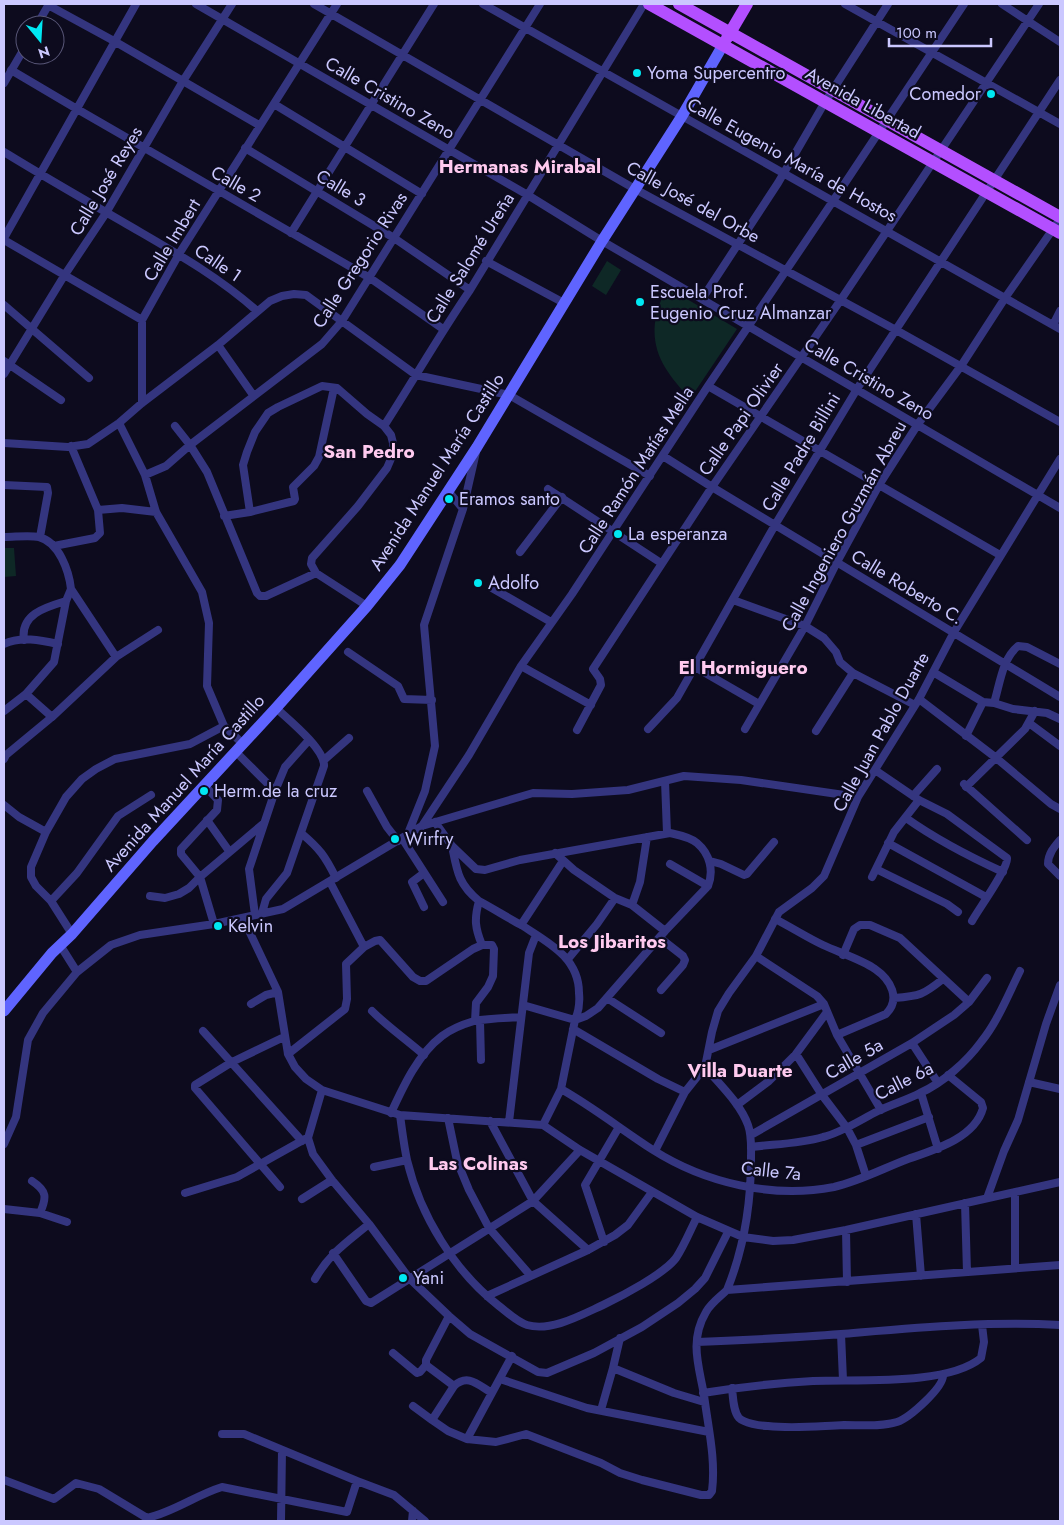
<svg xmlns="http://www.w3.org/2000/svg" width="1064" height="1525" viewBox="0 0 1064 1525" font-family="Jost,sans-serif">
<rect width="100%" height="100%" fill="#0d0b1e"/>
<path fill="#0e2826" d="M 607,261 L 621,270 L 606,295 L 592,286 Z
M 667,287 L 737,329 L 690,399 C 668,374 649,353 656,316 C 658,306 663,296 667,287 Z
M 4,548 L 14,548 L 16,576 L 4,577 Z"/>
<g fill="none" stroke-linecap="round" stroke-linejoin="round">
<path stroke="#34357f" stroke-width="8" d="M 196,4 L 526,194 L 602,241 L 1060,508
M 314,4 L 635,189 L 896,330 L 1060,422
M 483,4 L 1060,329
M 845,4 L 1060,124
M 1002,4 L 1060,42
M 48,5 L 114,41 L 259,125
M 37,25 L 49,4
M 11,70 L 77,109 L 370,278 L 443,329
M 4,83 L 25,47
M 274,104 L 422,194
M 245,148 L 394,238 L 470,290
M 4,152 C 43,176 83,199 123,222 C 169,249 217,275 257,311
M 291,233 L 434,4
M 4,238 L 136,4
M 4,240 L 142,320
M 486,261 L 564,303
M 702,299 L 778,183 L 825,102 L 888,4
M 4,305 L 89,378
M 1053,325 L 1060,311
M 218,345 L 253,395
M 4,361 L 61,400
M 4,374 L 64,276 L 106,213 L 183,81 L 232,4
M 708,386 L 1000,555
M 142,403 L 142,320 L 179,254 L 337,4
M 119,423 L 145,475 L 156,512 L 202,592 L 209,623 L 207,686 L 224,726 L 243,744
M 175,426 L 190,445 L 207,472 L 257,593 L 260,596 L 266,596 L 316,573 L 367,606
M 384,426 C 413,381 440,334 470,290 L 644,4
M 4,443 L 68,447 L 88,444 L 119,423 L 142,403 L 218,345 L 270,301 L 282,296 L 294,294 L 306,295 L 416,375 L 509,395 L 650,476
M 663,456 L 712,487 L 1060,697
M 145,475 L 166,466 L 190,445 L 322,344 L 342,321 L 540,4
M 4,485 L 47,487 L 48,493 L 40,537
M 548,489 L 661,563
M 463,509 L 476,452
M 98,510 L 122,508 L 156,512
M 250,512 L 243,465 L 247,452 L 255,432 L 268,413 L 278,407 L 322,386 L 337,388 L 367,414 L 384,426 L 391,435 L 393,443 L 393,454 L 387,468 L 358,506 L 312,558 L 311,564 L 316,573
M 224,516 L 250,512 L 294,501 L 295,499 L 293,487 L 314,466 L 319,457 L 334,388
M 4,537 C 15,537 29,535 39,537 C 59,542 69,571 71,589 L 66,601 L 54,662 L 26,694 L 4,711
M 54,546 L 95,538 L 100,533 L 98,510 L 71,446
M 520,552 L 562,497
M 492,588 L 551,622
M 71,589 L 116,657
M 733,600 L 805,626 L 824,638 L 836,652 L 840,662 L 853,673 L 915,705
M 24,640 C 20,614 46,607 66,601
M 4,644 C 20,636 41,640 58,644
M 348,652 L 398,686 L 404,699 L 432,700
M 521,666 L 591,705
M 695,667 L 759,704
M 933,672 L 983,702 L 994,703 L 1013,709 L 1047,713 L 1060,719
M 26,694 L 52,717
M 919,699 L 995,757 L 1051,804 L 1060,809
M 994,703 C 1000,684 1002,659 1018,646 L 1027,647 L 1060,664
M 1029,723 L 1060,746
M 648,729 L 677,698 L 775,525 L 857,389 L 1060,80
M 745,729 L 805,626 L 837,562 L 879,485 L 918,424 L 961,366 L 1005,298 L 1060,219
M 577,730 L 601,685 L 600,679 L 593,669 L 712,487 L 840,301 L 1039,4
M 816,731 L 853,673
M 966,736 L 983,702
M 236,752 L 275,791 L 249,869 L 255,915
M 4,759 L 6,755 L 52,717 L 116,657 L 158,630
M 324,760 L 349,738
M 875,770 L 919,800 L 947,814 L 1007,858 C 1009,867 978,910 972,921
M 665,781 L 667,833
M 964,784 L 1027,840
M 205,786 L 218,800 L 217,810 L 181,849 L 181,854 L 200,877 L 214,924
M 966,787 L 1025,729 L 1035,711
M 275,791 L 285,767 L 309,740
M 367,791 L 387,827 L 398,841
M 913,796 L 937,769
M 4,805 L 19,817 L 46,832
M 906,818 C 937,840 968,856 1003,872
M 207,820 L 229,851
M 435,822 L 452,846 L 476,869 L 485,870 L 520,860 L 670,833 C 679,835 690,837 697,843 C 710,854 714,871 708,886 L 665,931 L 598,1008 L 586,1016 L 575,1020 L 523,1005
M 422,826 L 469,755 L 521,666 L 572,594 L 708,386 L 833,201 L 964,4
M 301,833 C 320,849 325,856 336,878
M 407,836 L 425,791 L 435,746 L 424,625 L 463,509 L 449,492
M 402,838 L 443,902
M 1060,840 C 1054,847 1048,854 1048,864 L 1060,876
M 888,843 L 986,897
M 452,846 C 457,871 458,884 479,901 C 494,909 508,918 523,926 C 549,943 579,958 579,993 C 580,1003 579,1011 575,1020 L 561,1089 L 543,1125
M 555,853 L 574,870 L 615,898 L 632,905 L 665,931
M 710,861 L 721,864 L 744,875 L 747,874 L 774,842
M 670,864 L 708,886
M 876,869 L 947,904 L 958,912
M 872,877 L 894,832 L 919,800
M 150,896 L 165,898 L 179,894 L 189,888 L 200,877 L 263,824
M 51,901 L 77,873 L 118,816 L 151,795
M 479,901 C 474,919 475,928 482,945
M 632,905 L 640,882 L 647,837
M 424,907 L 412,882 L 424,873
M 262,913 L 266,899 L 287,873 L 324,766 C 325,749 289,720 276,708
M 243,918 L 278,992 L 288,1054 L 295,1067 L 306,1079 L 322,1090 L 400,1115 L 543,1125 L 580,1150 L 697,1217 L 743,1237 L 773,1241 L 793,1240 L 846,1230 L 1060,1182
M 775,919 C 791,927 806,937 823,945 C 838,952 863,960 875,969 C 891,980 901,999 886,1014 L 837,1035
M 521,925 L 563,861
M 72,934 L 51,901 L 36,886 L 31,877 L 31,867 L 46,832 L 66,797 L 82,779 L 96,769 L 115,759 L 190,744 L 224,726
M 660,938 L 683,956 L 685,960 L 683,965 L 661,990
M 60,945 L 77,972
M 364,947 L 375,941 L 380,940 L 413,977 L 420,981 L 426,981 L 473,949 L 482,945 L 492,945 L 494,949 L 493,976 L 488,987 L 476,1003 L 475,1021
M 843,955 L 854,929 L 860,925 L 870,925 L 900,938 L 969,1002 L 987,978
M 756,956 L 817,996 L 824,1004 L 837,1035 L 881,1110
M 568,959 L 597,924 L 615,898
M 607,998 L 661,1033
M 894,998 C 920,996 923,995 943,979
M 251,1004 L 266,995 L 278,992
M 372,1011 C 388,1027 407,1040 424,1055
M 480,1021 L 481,1060
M 573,1029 L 658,1079 L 685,1092
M 203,1031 L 302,1141
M 912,1043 L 938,1083
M 709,1050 L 824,1004
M 288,1054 L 345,1009 L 347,999 L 346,964 L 364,947 L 330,882
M 796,1054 L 822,1095 L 847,1128 L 856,1145 L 866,1176
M 1029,1082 L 1060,1089
M 561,1089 C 593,1107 622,1130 653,1150 C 705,1183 773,1199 834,1187 C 860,1181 884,1168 908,1159 C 934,1150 975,1138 983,1108 L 981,1102 L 948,1075
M 322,1090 L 308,1138 L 313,1154 L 332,1180 L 369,1224 L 409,1278 L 449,1316 L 470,1334 L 538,1372 L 547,1373 L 594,1353 L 642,1327 L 678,1303 L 695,1289 L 705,1278 L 728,1232
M 921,1093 L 938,1149
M 737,1105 L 769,1081 L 796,1054 L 827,1012
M 391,1113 C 403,1087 418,1054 442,1036 C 451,1029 464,1024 474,1021 C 489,1018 506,1018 521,1017
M 400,1115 C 402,1130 404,1146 407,1160 C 420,1215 454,1271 499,1306 C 507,1312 517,1322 527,1325 C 551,1332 581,1315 603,1305 C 622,1296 664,1274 676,1258 C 684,1246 690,1231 697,1217
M 448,1118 L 457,1161 L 469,1190 L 489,1228 L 530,1275
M 490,1121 L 533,1201 L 588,1250
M 509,1122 L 529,953 L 536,935
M 751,1135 L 912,1043 L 954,1015 L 969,1002
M 4,1144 L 16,1117 L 28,1040 L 43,1013 L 77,972 L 111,945 L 140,935 L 214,924 L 283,909 L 422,826 L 533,793 L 572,794 L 628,790 L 684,776 L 741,780 L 858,797
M 856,1145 L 929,1117
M 751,1147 C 775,1144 799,1144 823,1137 C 843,1132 860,1120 878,1111 C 892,1104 907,1100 920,1093 C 943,1083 967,1061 981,1042 C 998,1021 1008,995 1020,971
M 655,1151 L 685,1092 L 705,1067
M 374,1167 L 407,1160
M 32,1181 C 47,1191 47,1197 40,1213
M 280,1187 L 195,1088 L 195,1085 L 232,1062 L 284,1037
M 185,1193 L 237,1177 L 305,1139
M 987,1198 L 1004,1151 L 1018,1120 L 1046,1024 L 1060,985
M 302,1199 L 332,1180
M 965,1203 L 967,1272
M 4,1209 L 40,1213 L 67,1222
M 916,1214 L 921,1276
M 846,1230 L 847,1282
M 604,1242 L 585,1185 L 619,1127
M 333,1253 L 366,1301 L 371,1303 L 533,1201 L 580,1150
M 1015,1268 L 1015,1192
M 315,1279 C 330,1253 346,1243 369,1224
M 727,1290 C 744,1248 751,1204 751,1159 C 751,1148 752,1136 748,1125 C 740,1103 720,1085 705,1067 L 712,1032 L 718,1011 L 729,993 L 756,956 L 779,912 L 812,888 L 824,876 L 858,797 L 919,699 L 954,632 L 1060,459
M 487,1296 L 588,1250 L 615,1235 L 628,1225 L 652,1192
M 449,1316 L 426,1360 L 426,1365 L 454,1386
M 841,1334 L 843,1380
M 620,1338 L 613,1368 L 674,1393 L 704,1402
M 697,1342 C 745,1340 793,1338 841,1334 C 914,1328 987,1321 1060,1325
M 393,1353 L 417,1373 L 420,1372 L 426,1365
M 500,1379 L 587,1408 L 709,1432
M 732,1388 C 733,1396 733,1411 739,1418 C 744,1423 760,1426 768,1426 C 793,1429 819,1426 844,1425 C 861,1425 881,1427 897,1422 C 909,1418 945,1387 943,1374
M 492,1393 C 478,1385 468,1373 454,1386 L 432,1420 L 448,1431 L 467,1439 L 496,1442 L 526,1434 L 601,1463 L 620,1473 L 642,1480 L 701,1495 L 709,1495 L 712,1491 C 716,1459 708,1427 704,1395 C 699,1366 689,1341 706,1312 C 711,1303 720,1297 727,1290 L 1060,1265
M 703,1393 C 740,1387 777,1383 813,1381 C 857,1379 947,1386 981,1358 L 984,1342 L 982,1325
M 413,1406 L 432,1420
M 601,1410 L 613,1368
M 222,1434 L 244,1434 L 357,1481
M 467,1439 L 512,1356
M 4,1480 L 54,1499 L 76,1483 L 99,1489 L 147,1518 C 174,1512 196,1495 222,1487 L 347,1512 L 357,1481 L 394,1495 L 425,1521
M 281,1521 L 282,1450
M 412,1521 L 413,1511"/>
<path stroke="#5f64ff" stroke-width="11" d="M 4,1011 L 52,953 L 72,934 L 153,841 L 276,708 L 367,606 L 400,565 L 477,447 L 602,241 L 682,116 L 723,45"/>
<path stroke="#b34fff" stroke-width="12" d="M 649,4 L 1060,233
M 679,4 L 1060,217
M 727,38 L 747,4"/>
</g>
<g fill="#00e8f3" stroke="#0d0b1e" stroke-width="2">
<circle cx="637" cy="73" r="5"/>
<circle cx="991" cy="94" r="5"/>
<circle cx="640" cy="302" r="5"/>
<circle cx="449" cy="499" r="5"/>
<circle cx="618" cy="534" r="5"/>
<circle cx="478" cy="583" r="5"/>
<circle cx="204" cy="791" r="5"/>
<circle cx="395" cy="839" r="5"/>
<circle cx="218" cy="926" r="5"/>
<circle cx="403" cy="1278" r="5"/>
</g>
<g text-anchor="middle" stroke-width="4.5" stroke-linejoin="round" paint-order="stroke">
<g font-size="18" fill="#cbc8ff" stroke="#0d0b1e" text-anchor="start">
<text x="647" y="79">Yoma Supercentro</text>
<text x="981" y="100" text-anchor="end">Comedor</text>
<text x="650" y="298">Escuela Prof.<tspan x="650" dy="21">Eugenio Cruz Almanzar</tspan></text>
<text x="459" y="505">Eramos santo</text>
<text x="628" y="540">La esperanza</text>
<text x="488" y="589">Adolfo</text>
<text x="214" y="797">Herm.de la cruz</text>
<text x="405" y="845">Wirfry</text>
<text x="228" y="932">Kelvin</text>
<text x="413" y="1284">Yani</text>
</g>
<g font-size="18" fill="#cbc8ff" stroke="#0d0b1e">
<text transform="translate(390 98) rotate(30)" y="6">Calle Cristino Zeno</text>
<text transform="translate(863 103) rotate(29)" y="6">Avenida Libertad</text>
<text transform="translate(792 160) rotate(29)" y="6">Calle Eugenio María de Hostos</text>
<text transform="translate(106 181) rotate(-59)" y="6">Calle José Reyes</text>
<text transform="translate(236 184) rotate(30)" y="6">Calle 2</text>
<text transform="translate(341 188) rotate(31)" y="6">Calle 3</text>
<text transform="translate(693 202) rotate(29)" y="6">Calle José del Orbe</text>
<text transform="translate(172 240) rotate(-59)" y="6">Calle Imbert</text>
<text transform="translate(470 258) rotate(-58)" y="6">Calle Salomé Ureña</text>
<text transform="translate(360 260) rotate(-57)" y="6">Calle Gregorio Rivas</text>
<text transform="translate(218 263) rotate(34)" y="6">Calle 1</text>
<text transform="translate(869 379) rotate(30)" y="6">Calle Cristino Zeno</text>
<text transform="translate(741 419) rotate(-55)" y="6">Calle Papi Olivier</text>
<text transform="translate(801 452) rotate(-59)" y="6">Calle Padre Billini</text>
<text transform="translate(636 470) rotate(-57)" y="6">Calle Ramón Matías Mella</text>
<text transform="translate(437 472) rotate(-57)" y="6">Avenida Manuel María Castillo</text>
<text transform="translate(844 526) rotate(-61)" y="6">Calle Ingeniero Guzmán Abreu</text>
<text transform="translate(907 587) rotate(31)" y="6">Calle Roberto C.</text>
<text transform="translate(881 732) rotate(-61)" y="6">Calle Juan Pablo Duarte</text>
<text transform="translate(184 783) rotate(-48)" y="6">Avenida Manuel María Castillo</text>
<text transform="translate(854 1059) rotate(-30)" y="6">Calle 5a</text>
<text transform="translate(904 1081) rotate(-27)" y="6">Calle 6a</text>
<text transform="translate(771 1171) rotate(6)" y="6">Calle 7a</text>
</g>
<g font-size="19" font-weight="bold" fill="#ffcaef" stroke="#0d0b1e">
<text x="520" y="173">Hermanas Mirabal</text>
<text x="369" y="458">San Pedro</text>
<text x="743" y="674">El Hormiguero</text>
<text x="612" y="948">Los Jibaritos</text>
<text x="740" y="1077">Villa Duarte</text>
<text x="478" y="1170">Las Colinas</text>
</g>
</g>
<rect width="1064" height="1525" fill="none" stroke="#cbc8ff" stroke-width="10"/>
<g transform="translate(40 40) rotate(162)"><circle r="24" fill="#0d0b1e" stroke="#595778"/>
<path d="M0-4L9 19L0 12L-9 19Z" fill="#00e8f3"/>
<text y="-8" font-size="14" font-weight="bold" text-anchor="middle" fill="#cbc8ff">N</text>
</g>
<path d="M889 38v8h102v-8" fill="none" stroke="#cbc8ff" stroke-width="2.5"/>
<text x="896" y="38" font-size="15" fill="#cbc8ff" stroke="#0d0b1e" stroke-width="4" paint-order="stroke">100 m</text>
</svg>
